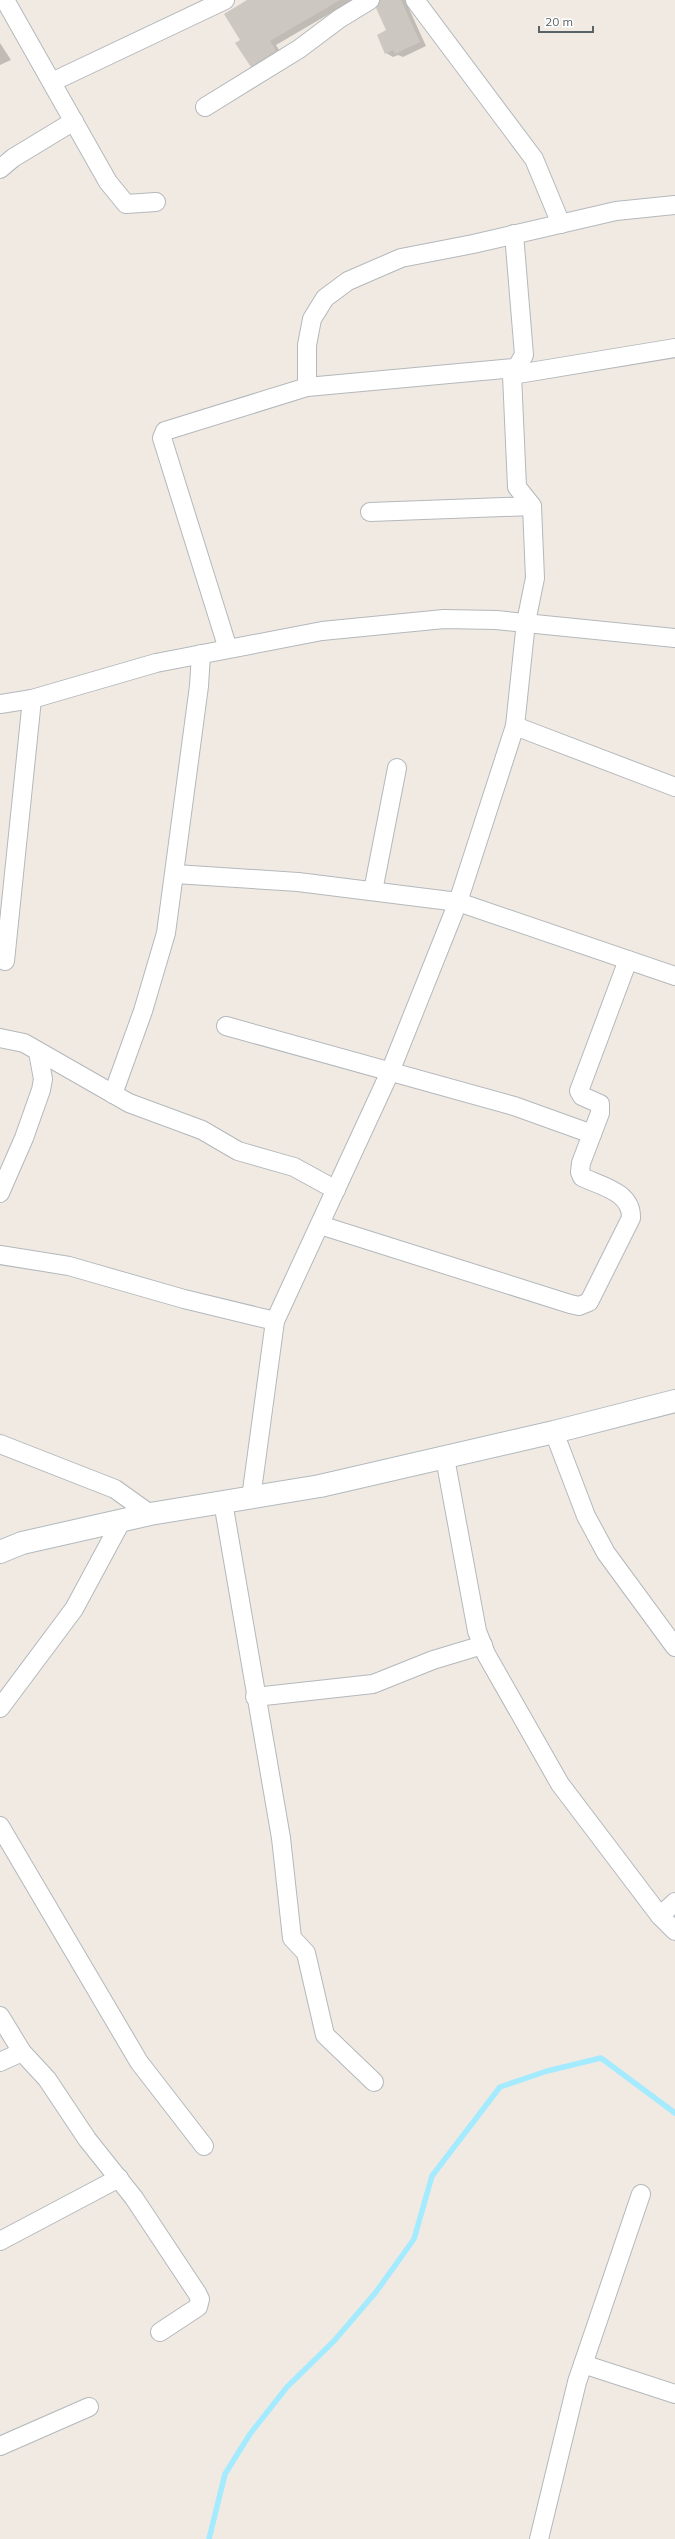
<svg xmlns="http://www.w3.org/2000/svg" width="675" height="2539" font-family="Mulish,sans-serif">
  <rect width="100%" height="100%" fill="#f0eae3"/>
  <g fill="#0003">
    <path d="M 249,0 L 353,0 L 276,45 L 282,55 L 258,70 L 251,66 L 241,41 Z"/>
    <path d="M 381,0 L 405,0 L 426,46 L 403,57 L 398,55 L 393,57 L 386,53 L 387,30 Z"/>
    <path d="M 0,43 L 11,60 L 0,65 Z"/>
  </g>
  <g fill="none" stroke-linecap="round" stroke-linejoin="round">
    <path stroke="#a4ebff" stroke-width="5.5" d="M 209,2539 L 225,2474 L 250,2434 L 287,2387 L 334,2341 L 376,2292 L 414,2239 L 432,2176 L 500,2087 L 547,2071 L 601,2058 L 675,2113"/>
  </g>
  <g fill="#cdc7c2">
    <path d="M 247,0 L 340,0 L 270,41 L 276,51 L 251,67 L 235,43 L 240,40 L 224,14 Z"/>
    <path d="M 380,0 L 401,0 L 420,42 L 395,54 L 393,50 L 385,54 L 377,35 L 386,30 L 376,8 Z"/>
  </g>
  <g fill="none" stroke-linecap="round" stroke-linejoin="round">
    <g stroke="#b4b8bc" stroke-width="20">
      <g id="street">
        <path d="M 5,0 L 108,182 L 126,204 L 156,202"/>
        <path d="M 415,0 L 534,159 L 561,224"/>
        <path d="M 52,82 L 225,0"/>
        <path d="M 205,107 L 299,49 L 339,19 L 370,0"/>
        <path d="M 0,169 L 13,158 L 74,121"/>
        <path d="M 512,375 L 675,348"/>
        <path d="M 307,387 L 307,345 L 312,319 L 325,298 L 348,281 L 401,258 L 473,244 L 616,211 L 675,205"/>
        <path d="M 370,512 L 532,506"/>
        <path d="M 228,649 L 162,438 L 165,431 L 307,387 L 514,368"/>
        <path d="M 0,704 L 32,699 L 156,663 L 322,631 L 444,619 L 496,620 L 675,638"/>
        <path d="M 515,726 L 675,787"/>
        <path d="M 175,874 L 298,882 L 458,902 L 675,976"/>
        <path d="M 373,891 L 397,768"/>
        <path d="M 5,961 L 32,699"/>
        <path d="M 226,1026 L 514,1106 L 592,1134"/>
        <path d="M 0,1038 L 24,1043 L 129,1103 L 202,1130 L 238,1151 L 294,1167 L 336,1190"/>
        <path d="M 113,1094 L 143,1011 L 166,933 L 199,686 L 201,654"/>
        <path d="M 0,1193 L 24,1138 L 41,1090 L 43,1079 L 38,1052"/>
        <path d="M 320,1225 L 570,1304 L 579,1306 L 589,1302 L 631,1218 C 632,1192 601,1186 582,1177 L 580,1172 L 581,1163 L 600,1113 L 600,1104 L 582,1096 L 579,1091 L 628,960"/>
        <path d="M 0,1255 L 69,1266 L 184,1299 L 275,1321"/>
        <path d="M 554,1432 L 586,1516 L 606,1553 L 675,1647"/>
        <path d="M 0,1444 L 115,1489 L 150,1514"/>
        <path d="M 445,1458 L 477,1631 L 486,1654 L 560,1784 L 660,1916 L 675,1931"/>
        <path d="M 251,1498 L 275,1321 L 390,1072 L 458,902 L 515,726 L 526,622 L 535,578 L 532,506 L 517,487 L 512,375 L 524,355 L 514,234"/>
        <path d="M 223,1502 L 281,1838 L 292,1938 L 306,1953 L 325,2035 L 374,2082"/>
        <path d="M 255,1697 L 373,1684 L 433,1660 L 483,1645"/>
        <path d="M 0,1708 L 74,1609 L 122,1520"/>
        <path d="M 0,1826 L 139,2062 L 204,2146"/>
        <path d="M 660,1916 L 675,1902"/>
        <path d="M 0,2016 L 22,2052 L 47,2079 L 87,2139 L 134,2198 L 197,2293 L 200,2299 L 198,2307 L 160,2332"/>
        <path d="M 0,2062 L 22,2052"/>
        <path d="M 0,2241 L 119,2178"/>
        <path d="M 583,2364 L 675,2394"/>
        <path d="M 0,2446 L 89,2407"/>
        <path d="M 539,2539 L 577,2382 L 641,2194"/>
      </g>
    </g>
    <g stroke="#b2b9bd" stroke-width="24">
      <path id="secondary" d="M 0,1552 L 22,1543 L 150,1514 L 320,1486 L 554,1432 L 675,1401"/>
    </g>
    <use href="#street" stroke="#fff" stroke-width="18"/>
    <use href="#secondary" stroke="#fff" stroke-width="22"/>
  </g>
  <path d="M539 26v6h54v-6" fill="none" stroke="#5b6266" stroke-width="2"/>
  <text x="545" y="26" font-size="12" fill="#5b6266" stroke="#ffffff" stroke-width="3" paint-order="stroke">20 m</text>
</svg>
